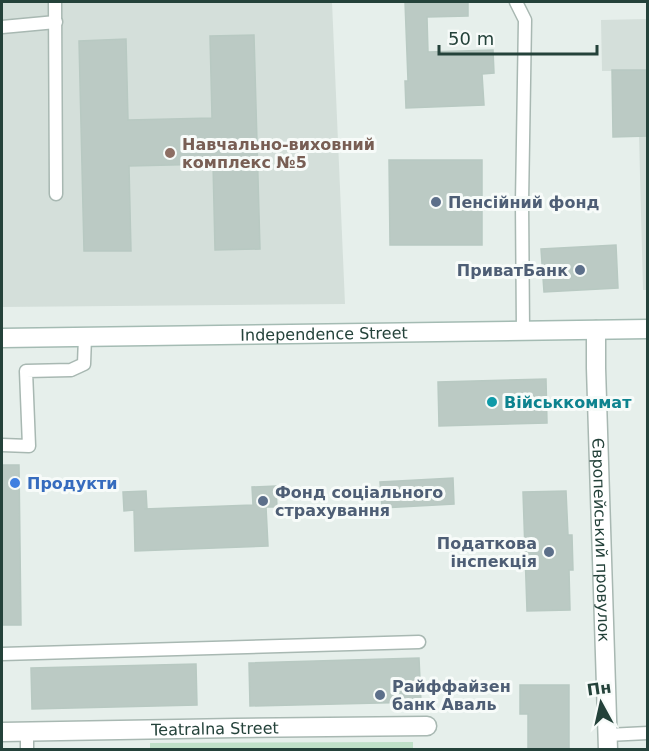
<svg xmlns="http://www.w3.org/2000/svg" width="649" height="751" font-family="'DejaVu Sans',sans-serif">
  <rect width="100%" height="100%" fill="#e6efeb"/>
  <g fill="#d4dfda">
    <path d="M 2,2 L 332,2 L 345,304 L 2,307 Z"/>
    <path d="M 647,19 L 647,290 L 643,290 L 639,137 L 613,137 L 612,71 L 602,71 L 601,20 Z"/>
  </g>
  <path fill="#bfe0c8" d="M 413,742 L 413,750 L 150,750 L 150,743 Z"/>
  <g fill="#bbcac4" stroke="#b8c9c2" stroke-width="1.5">
    <path d="M 405,2 L 468,2 L 468,16 L 427,17 L 428,52 L 493,50 L 494,73 L 482,74 L 484,105 L 406,108 L 405,81 L 408,81 Z"/>
    <path d="M 254,35 L 260,249 L 215,250 L 213,164 L 129,166 L 131,251 L 84,251 L 79,41 L 126,39 L 128,120 L 212,118 L 210,36 Z"/>
    <path d="M 612,70 L 648,70 L 648,136 L 613,137 Z"/>
    <path d="M 389,160 L 482,160 L 482,245 L 390,245 Z"/>
    <path d="M 616,245 L 618,288 L 544,292 L 541,249 Z"/>
    <path d="M 546,379 L 547,423 L 439,426 L 438,382 Z"/>
    <path d="M 2,465 L 19,465 L 21,625 L 2,625 Z"/>
    <path d="M 453,478 L 454,504 L 382,508 L 380,482 Z"/>
    <path d="M 276,486 L 277,507 L 266,507 L 268,546 L 135,551 L 134,510 L 124,511 L 123,492 L 146,491 L 147,509 L 144,509 L 253,505 L 252,487 Z"/>
    <path d="M 566,491 L 568,535 L 572,535 L 573,570 L 569,570 L 570,610 L 527,611 L 523,492 Z"/>
    <path d="M 419,658 L 421,702 L 250,706 L 249,663 Z"/>
    <path d="M 196,664 L 197,705 L 32,709 L 31,668 Z"/>
    <path d="M 520,685 L 569,685 L 569,750 L 528,750 L 528,714 L 520,714 Z"/>
  </g>
  <g fill="none" stroke-linecap="round" stroke-linejoin="round">
    <g stroke="#a8b8b2" stroke-width="15">
      <g id="lane">
        <path d="M 55,2 L 56,194"/>
        <path d="M 516,2 L 525,20 L 522,202 L 523,331"/>
        <path d="M 2,27 L 56,22"/>
        <path d="M 2,445 L 29,446 L 26,371 L 71,370 L 84,364 L 85,337"/>
        <path d="M 2,654 L 419,642"/>
        <path d="M 27,733 L 27,750"/>
        <path d="M 607,735 L 648,733"/>
      </g>
    </g>
    <g stroke="#a8b8b2" stroke-width="21">
      <g id="street">
        <path id="s1" d="M 596,330 L 596,368 L 608,750"/>
        <path id="s2" d="M 2,732 L 236,728 L 427,726"/>
      </g>
    </g>
    <g stroke="#a4bbb3" stroke-width="21">
      <g id="secondary">
        <path id="s3" d="M 2,338 L 648,329"/>
      </g>
    </g>
    <use href="#lane" stroke="#fff" stroke-width="12"/>
    <use href="#street" stroke="#fff" stroke-width="18"/>
    <use href="#secondary" stroke="#fff" stroke-width="18"/>
  </g>
  <circle fill="#8d6e63" stroke="#f7fbf9" stroke-width="2" cx="170" cy="153" r="6"/>
  <g fill="#5c6f8a" stroke="#f7fbf9" stroke-width="2">
    <circle cx="436" cy="202" r="6"/>
    <circle cx="580" cy="270" r="6"/>
    <circle cx="263" cy="501" r="6"/>
    <circle cx="549" cy="552" r="6"/>
    <circle cx="380" cy="695" r="6"/>
  </g>
  <circle fill="#0f9aa8" stroke="#f7fbf9" stroke-width="2" cx="492" cy="402" r="6"/>
  <circle fill="#3f7fe0" stroke="#f7fbf9" stroke-width="2" cx="15" cy="483" r="6"/>
  <g text-anchor="middle" dominant-baseline="central" stroke-width="6" stroke-linejoin="round" paint-order="stroke">
    <g font-size="16" font-weight="bold" fill="#785e54" stroke="#f7fbf9" text-anchor="start">
      <text x="182" y="144">Навчально-виховний<tspan x="182" dy="18">комплекс №5</tspan></text>
    </g>
    <g font-size="16" font-weight="bold" fill="#4e5e75" stroke="#f7fbf9" text-anchor="start">
      <text x="448" y="202">Пенсійний фонд</text>
      <text x="568" y="270" text-anchor="end">ПриватБанк</text>
      <text x="275" y="492">Фонд соціального<tspan x="275" dy="18">страхування</tspan></text>
      <text x="537" y="543" text-anchor="end">Податкова<tspan x="537" dy="18">інспекція</tspan></text>
      <text x="392" y="686">Райффайзен<tspan x="392" dy="18">банк Аваль</tspan></text>
    </g>
    <g font-size="16" fill="#24423a" stroke="#f7fbf9">
      <text stroke="none"><textPath href="#s3" startOffset="322">Independence Street</textPath></text>
      <text stroke="none"><textPath href="#s1" startOffset="210">Європейський провулок</textPath></text>
      <text stroke="none"><textPath href="#s2" startOffset="213">Teatralna Street</textPath></text>
    </g>
    <g font-size="16" font-weight="bold" fill="#0d838f" stroke="#f7fbf9" text-anchor="start">
      <text x="504" y="402">Військкоммат</text>
    </g>
    <g font-size="16" font-weight="bold" fill="#366cbe" stroke="#f7fbf9" text-anchor="start">
      <text x="27" y="483">Продукти</text>
    </g>
  </g>
  <rect width="649" height="751" fill="none" stroke="#24423a" stroke-width="6"/>
  <g transform="translate(601 703) rotate(352)" stroke="#f7fbf9" stroke-width="4.5" paint-order="stroke">
  <path d="M0-4.5L10 22L0 15L-10 22Z" fill="#24423a"/>
  <text y="-9" font-size="16" font-weight="bold" text-anchor="middle" fill="#24423a">Пн</text>
  </g>
  <path d="M439 45v9h158v-9" fill="none" stroke="#24423a" stroke-width="3"/>
  <text x="448" y="45" font-size="18" fill="#24423a" stroke="#f7fbf9" stroke-width="4.5" paint-order="stroke">50 m</text>
</svg>
